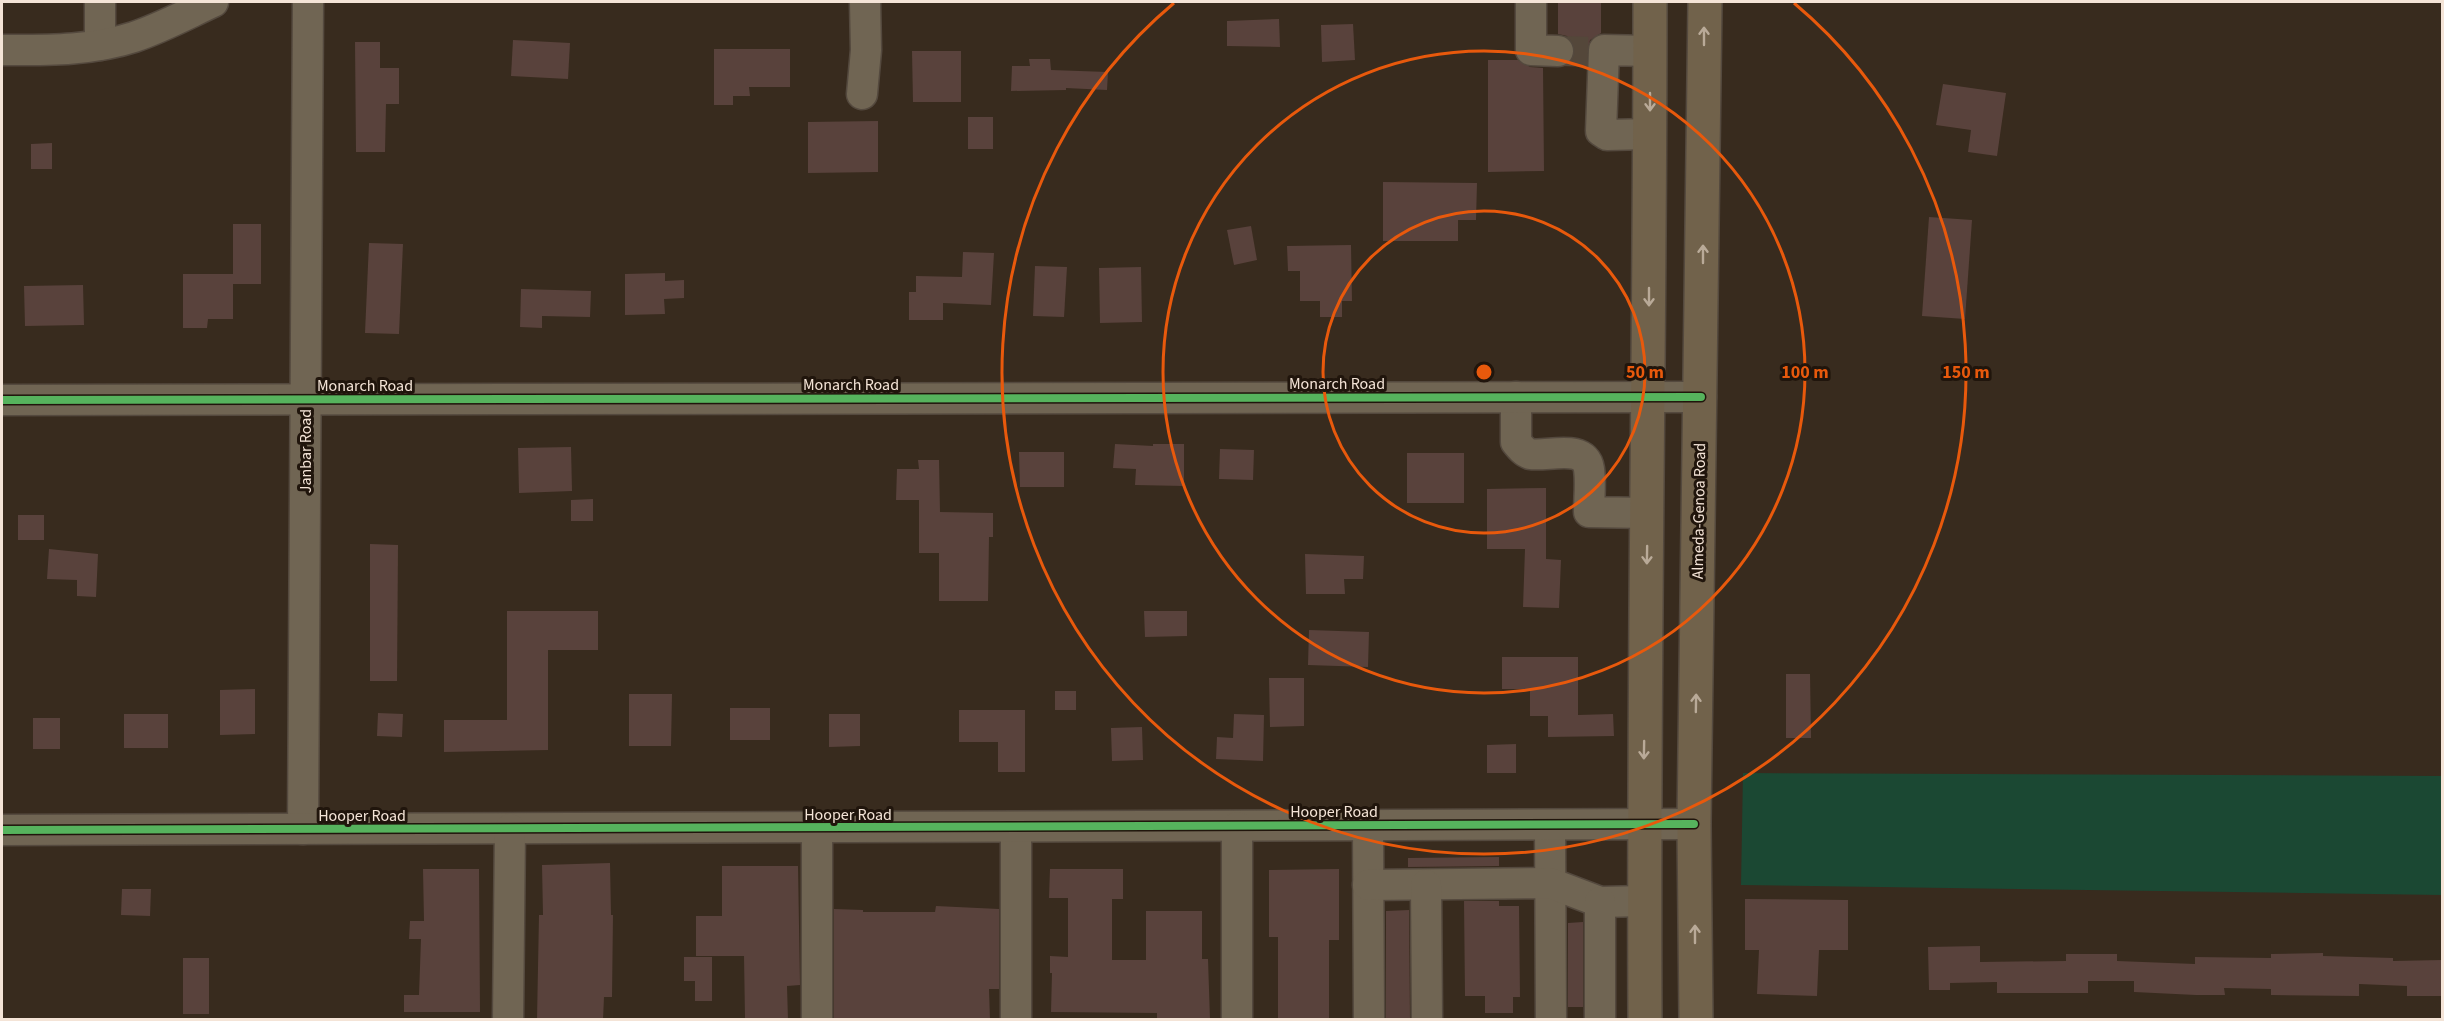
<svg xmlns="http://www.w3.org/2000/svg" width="2444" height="1021" font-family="'Source Sans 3',sans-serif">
  <rect width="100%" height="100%" fill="#382b1e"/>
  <path fill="#1b4833" d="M 1743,773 L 2442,776 L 2442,895 L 1741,885 Z"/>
  <g fill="#59423c">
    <path d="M 1558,2 L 1601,2 L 1601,33 L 1590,40 L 1587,54 L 1574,54 L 1573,42 L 1567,36 L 1558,34 Z"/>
    <path d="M 1279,19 L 1280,47 L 1227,46 L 1227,21 Z"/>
    <path d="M 1353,24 L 1355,60 L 1322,62 L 1321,25 Z"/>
    <path d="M 513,40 L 570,43 L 568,79 L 511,76 Z"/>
    <path d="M 355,42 L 380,42 L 380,68 L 399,68 L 399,104 L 386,104 L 385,152 L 356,152 Z"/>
    <path d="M 714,49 L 790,49 L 790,87 L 749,87 L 750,96 L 733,96 L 733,105 L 714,105 Z"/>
    <path d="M 912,51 L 961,51 L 961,102 L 913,102 Z"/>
    <path d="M 1029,59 L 1050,59 L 1051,70 L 1108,72 L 1107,90 L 1066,88 L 1066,90 L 1011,91 L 1012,66 L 1030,66 Z"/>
    <path d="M 1488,60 L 1518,60 L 1530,67 L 1543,68 L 1544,171 L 1488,172 Z"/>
    <path d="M 1943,84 L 2006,93 L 1997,156 L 1968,152 L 1971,130 L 1936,125 Z"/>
    <rect x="968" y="117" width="25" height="32"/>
    <path d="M 878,121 L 878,172 L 808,173 L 808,122 Z"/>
    <path d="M 52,143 L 52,169 L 31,169 L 31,144 Z"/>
    <path d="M 1383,182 L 1477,183 L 1476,220 L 1458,220 L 1458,241 L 1383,241 Z"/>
    <path d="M 1929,217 L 1972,220 L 1965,319 L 1922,316 Z"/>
    <path d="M 233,224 L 261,224 L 261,284 L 233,284 L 233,319 L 208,319 L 207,328 L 183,328 L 183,274 L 233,274 Z"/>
    <path d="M 1251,226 L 1257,260 L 1234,265 L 1227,230 Z"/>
    <path d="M 369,243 L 403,244 L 399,334 L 365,333 Z"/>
    <path d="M 1351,245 L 1352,301 L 1342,301 L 1342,317 L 1320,317 L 1320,301 L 1300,301 L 1300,271 L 1288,271 L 1287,246 Z"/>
    <path d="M 963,252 L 994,253 L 991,305 L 943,303 L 943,320 L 909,320 L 909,292 L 916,292 L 916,276 L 962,277 Z"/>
    <path d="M 1035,266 L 1067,267 L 1064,317 L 1033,316 Z"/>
    <path d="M 1141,267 L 1142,322 L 1100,323 L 1099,268 Z"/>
    <path d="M 665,273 L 665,281 L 684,280 L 684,298 L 664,299 L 665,314 L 625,315 L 625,274 Z"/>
    <path d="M 83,285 L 84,325 L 25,326 L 24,286 Z"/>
    <path d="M 521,289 L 591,291 L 590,317 L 542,316 L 542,328 L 520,327 Z"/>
    <path d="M 1115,444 L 1153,446 L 1153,444 L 1184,444 L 1184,486 L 1135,485 L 1136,469 L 1113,468 Z"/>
    <path d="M 571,447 L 572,491 L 519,493 L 518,448 Z"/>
    <path d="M 1220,449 L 1254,450 L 1253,480 L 1219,479 Z"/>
    <path d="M 1019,452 L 1064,452 L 1064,487 L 1020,487 Z"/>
    <rect x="1407" y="453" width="57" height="50"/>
    <path d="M 918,460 L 939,460 L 940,512 L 993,513 L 993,537 L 989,537 L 988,601 L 939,601 L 939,553 L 919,553 L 919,500 L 896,500 L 897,469 L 919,469 Z"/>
    <path d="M 1546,488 L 1546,559 L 1561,560 L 1559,608 L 1523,607 L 1525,549 L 1487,549 L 1487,489 Z"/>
    <path d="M 593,499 L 593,521 L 571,521 L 571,500 Z"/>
    <rect x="18" y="515" width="26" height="25"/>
    <path d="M 370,544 L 398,545 L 397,681 L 370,681 Z"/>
    <path d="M 49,549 L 98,554 L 96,597 L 77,596 L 77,580 L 47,579 Z"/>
    <path d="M 1305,554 L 1364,556 L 1363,579 L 1344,579 L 1345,594 L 1306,594 Z"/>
    <path d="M 507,611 L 598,611 L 598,650 L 548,650 L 548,750 L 444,752 L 444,720 L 507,720 Z"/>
    <path d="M 1144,611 L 1187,611 L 1187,636 L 1145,637 Z"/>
    <path d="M 1309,630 L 1369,632 L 1368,667 L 1308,665 Z"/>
    <path d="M 1502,657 L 1578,657 L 1578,715 L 1613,714 L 1614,736 L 1548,737 L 1548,716 L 1530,716 L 1530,689 L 1502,689 Z"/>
    <path d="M 1786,674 L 1810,674 L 1811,738 L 1786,738 Z"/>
    <path d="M 1269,678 L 1304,678 L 1304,726 L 1270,727 Z"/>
    <path d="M 255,689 L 255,734 L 220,735 L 220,690 Z"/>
    <rect x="1055" y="691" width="21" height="19"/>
    <path d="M 629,694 L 672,694 L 671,746 L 629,746 Z"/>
    <rect x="730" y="708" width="40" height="32"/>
    <path d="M 959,710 L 1025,710 L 1025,772 L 998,772 L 998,742 L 959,742 Z"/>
    <path d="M 378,713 L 403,714 L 402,737 L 377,736 Z"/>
    <rect x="124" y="714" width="44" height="34"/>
    <path d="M 829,714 L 860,714 L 860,746 L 829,747 Z"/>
    <path d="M 1234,714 L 1264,715 L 1263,761 L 1216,759 L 1217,737 L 1233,738 Z"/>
    <rect x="33" y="718" width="27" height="31"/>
    <path d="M 1142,727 L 1143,760 L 1112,761 L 1111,728 Z"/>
    <path d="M 1516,744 L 1516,773 L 1487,773 L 1487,745 Z"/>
    <path d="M 1499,857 L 1499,866 L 1408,867 L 1408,858 Z"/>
    <path d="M 610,863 L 611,915 L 613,915 L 612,997 L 604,997 L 603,1020 L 537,1020 L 539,915 L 543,915 L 542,865 Z"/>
    <path d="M 722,866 L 798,866 L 800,985 L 787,986 L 788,1020 L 745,1018 L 744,956 L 696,956 L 696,916 L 722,916 Z"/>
    <path d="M 423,869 L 479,869 L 480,1012 L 404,1012 L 404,995 L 419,995 L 421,939 L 409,939 L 410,921 L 424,921 Z"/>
    <path d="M 1050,869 L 1123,869 L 1123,899 L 1112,899 L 1112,960 L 1146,960 L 1146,911 L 1202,911 L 1202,959 L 1208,959 L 1210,1019 L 1157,1020 L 1157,1013 L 1051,1012 L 1052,973 L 1050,973 L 1050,956 L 1068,957 L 1068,898 L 1049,898 Z"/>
    <path d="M 1339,869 L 1339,940 L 1329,940 L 1329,1020 L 1278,1020 L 1278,937 L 1269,937 L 1269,870 Z"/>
    <path d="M 122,889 L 151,889 L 150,916 L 121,915 Z"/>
    <path d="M 1745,899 L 1848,900 L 1848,950 L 1819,950 L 1817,996 L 1757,994 L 1759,950 L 1745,950 Z"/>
    <path d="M 1464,901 L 1499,901 L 1499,906 L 1519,906 L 1520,997 L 1513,997 L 1513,1013 L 1485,1013 L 1485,996 L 1465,996 Z"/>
    <path d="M 936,906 L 999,909 L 999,989 L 989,989 L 990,1020 L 834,1020 L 834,909 L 863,910 L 863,912 L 935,912 Z"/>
    <path d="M 1409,910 L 1410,1020 L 1386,1020 L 1386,911 Z"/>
    <path d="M 1583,922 L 1583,1007 L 1568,1007 L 1568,923 Z"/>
    <path d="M 1980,946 L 1980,962 L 2066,961 L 2066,954 L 2117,954 L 2117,961 L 2195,964 L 2195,957 L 2271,958 L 2271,954 L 2323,953 L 2323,956 L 2393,958 L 2393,961 L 2442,960 L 2442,996 L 2407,996 L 2407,986 L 2359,984 L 2359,996 L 2271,995 L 2271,989 L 2224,988 L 2225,995 L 2196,995 L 2134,992 L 2134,981 L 2088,981 L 2088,993 L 1997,993 L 1997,982 L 1950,983 L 1950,990 L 1929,990 L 1928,947 Z"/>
    <path d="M 684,957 L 712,957 L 712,1001 L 695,1001 L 695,981 L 684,981 Z"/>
    <rect x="183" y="958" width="26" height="56"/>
  </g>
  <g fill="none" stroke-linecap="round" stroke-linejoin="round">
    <path stroke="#54473a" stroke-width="30" stroke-dasharray="30 15" stroke-linecap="butt" d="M 1558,51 L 1601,52"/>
    <g stroke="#54493e" stroke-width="33">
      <g id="minor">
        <path d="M 100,2 L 100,45"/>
        <path d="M 1531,2 L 1531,50 L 1558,51"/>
        <path d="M 2,50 C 46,50 91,51 134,37 C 161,28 187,14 213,2"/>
        <path d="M 862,94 L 866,50 L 865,2"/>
        <path d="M 1650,134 L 1607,135 L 1601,131 L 1604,50 L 1650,51"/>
        <path d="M 1516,397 L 1516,442 C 1520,447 1524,452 1530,454 C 1548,457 1585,443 1589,469 C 1591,483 1589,499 1589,512 L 1647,513"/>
        <path d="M 2,400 L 1701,397"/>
        <path d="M 1550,825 L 1551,1020"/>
        <path d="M 1368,826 L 1369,1020"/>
        <path d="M 1016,828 L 1016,1020"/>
        <path d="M 303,829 L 308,2"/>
        <path d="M 2,830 L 1694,824"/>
        <path d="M 1368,885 L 1550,883 L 1600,902 L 1644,901"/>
        <path d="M 1426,885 L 1427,1020"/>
        <path d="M 508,1020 L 510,829"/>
        <path d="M 817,1020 L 817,829"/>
        <path d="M 1237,1020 L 1237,827"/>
        <path d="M 1600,1020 L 1600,902"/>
      </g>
    </g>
    <g stroke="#54493e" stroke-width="36">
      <g id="major">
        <path d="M 1645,1020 C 1643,680 1650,341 1650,2"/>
        <path d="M 1696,1020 L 1694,824 L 1705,2"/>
      </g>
    </g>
    <use href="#minor" stroke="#706553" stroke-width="30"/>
    <use href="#major" stroke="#71624b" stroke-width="33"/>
    <g stroke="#20150c" stroke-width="11">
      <g id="cycleway">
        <path d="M 2,400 L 1701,397"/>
        <path d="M 2,830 L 1694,824"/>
      </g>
    </g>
    <use href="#cycleway" stroke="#56b35d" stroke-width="8"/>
  </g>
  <defs><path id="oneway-shaft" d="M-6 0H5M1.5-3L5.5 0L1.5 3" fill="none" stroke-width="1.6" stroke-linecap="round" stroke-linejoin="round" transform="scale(1.5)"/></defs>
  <g stroke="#b9aa98">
    <use href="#oneway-shaft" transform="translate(1704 36) rotate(-90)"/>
    <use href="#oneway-shaft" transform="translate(1650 102) rotate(90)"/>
    <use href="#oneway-shaft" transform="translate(1703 254) rotate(-90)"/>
    <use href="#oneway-shaft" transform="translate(1649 297) rotate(90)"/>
    <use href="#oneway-shaft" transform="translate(1647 555) rotate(91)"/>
    <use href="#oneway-shaft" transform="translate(1696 703) rotate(-89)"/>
    <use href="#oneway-shaft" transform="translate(1644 750) rotate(91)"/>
    <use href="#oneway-shaft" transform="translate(1695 934) rotate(-90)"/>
  </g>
  <g fill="none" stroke="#e8590c" stroke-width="3">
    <circle cx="1484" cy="372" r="161"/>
    <circle cx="1484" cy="372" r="321"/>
    <path d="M1794 3A482 482 0 1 1 1174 3"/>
  </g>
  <g text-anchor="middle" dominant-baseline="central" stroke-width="6" stroke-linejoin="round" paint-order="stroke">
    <g font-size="16" fill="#f4e4d7" stroke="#20150c">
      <text x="1337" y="384">Monarch Road</text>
      <text x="851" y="385">Monarch Road</text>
      <text x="365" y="386">Monarch Road</text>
      <text transform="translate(306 451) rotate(-90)">Janbar Road</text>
      <text transform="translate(1699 511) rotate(-89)">Almeda-Genoa Road</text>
      <text x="1334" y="812">Hooper Road</text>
      <text x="848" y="815">Hooper Road</text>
      <text x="362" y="816">Hooper Road</text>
    </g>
  </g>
  <circle cx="1484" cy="372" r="9" fill="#e8590c" stroke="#20150c" stroke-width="3"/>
  <g font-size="18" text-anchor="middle" font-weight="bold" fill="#e8590c" stroke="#20150c" stroke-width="6" stroke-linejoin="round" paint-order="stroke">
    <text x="1645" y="378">50 m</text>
    <text x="1805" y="378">100 m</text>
    <text x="1966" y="378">150 m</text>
  </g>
  <rect width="2444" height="1021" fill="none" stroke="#f4e4d7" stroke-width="6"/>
</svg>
